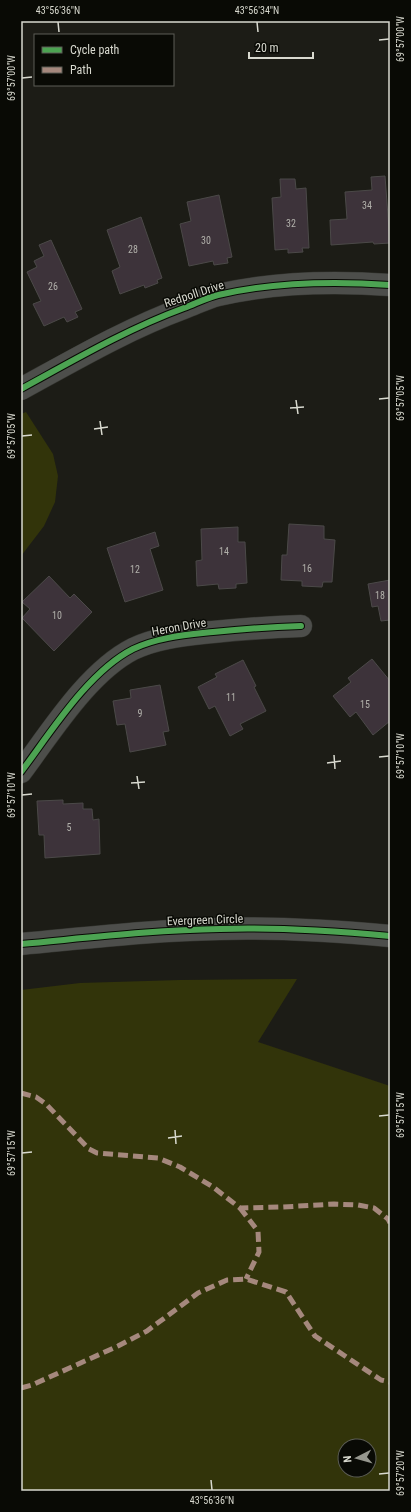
<svg xmlns="http://www.w3.org/2000/svg" width="411" height="1512" font-family="'Roboto Condensed',sans-serif">
  <rect width="100%" height="100%" fill="#1c1c16"/>
  <g fill="#32340a" fill-rule="evenodd">
    <path d="M 26,412 L 53,454 L 58,476 L 55,502 L 44,526 L 21,556 L 21,414 Z"/>
    <path d="M 297,979 L 258,1042 L 390,1086 L 390,1491 L 21,1491 L 21,990 L 80,983 L 180,980 ZM 345,1446 L 369,1446 L 369,1470 L 345,1470 Z"/>
  </g>
  <g fill="#3d333a" stroke="#4b4948">
    <path d="M 385,176 L 390,243 L 374,244 L 373,242 L 331,245 L 330,220 L 347,219 L 345,192 L 372,190 L 371,177 Z"/>
    <path d="M 280,179 L 295,179 L 296,189 L 306,188 L 309,248 L 302,248 L 303,252 L 288,253 L 288,249 L 275,250 L 272,198 L 281,197 Z"/>
    <path d="M 219,195 L 232,257 L 227,258 L 228,263 L 214,265 L 213,261 L 189,266 L 180,224 L 191,221 L 187,202 Z"/>
    <path d="M 141,217 L 162,278 L 157,280 L 158,283 L 145,288 L 144,285 L 120,294 L 112,271 L 120,267 L 107,230 Z"/>
    <path d="M 51,240 L 82,309 L 75,312 L 78,317 L 67,322 L 64,317 L 44,326 L 33,304 L 41,301 L 27,272 L 37,267 L 34,261 L 44,256 L 39,245 Z"/>
    <path d="M 289,524 L 324,526 L 324,539 L 335,540 L 332,582 L 323,582 L 322,587 L 302,586 L 302,581 L 281,580 L 282,555 L 287,555 Z"/>
    <path d="M 238,527 L 238,542 L 245,542 L 247,583 L 236,584 L 236,588 L 219,589 L 218,584 L 197,586 L 196,561 L 202,560 L 201,529 Z"/>
    <path d="M 155,532 L 159,546 L 150,549 L 163,590 L 125,602 L 107,548 Z"/>
    <path d="M 49,576 L 70,598 L 74,594 L 92,612 L 54,651 L 22,618 L 30,609 L 22,602 Z"/>
    <path d="M 390,580 L 390,620 L 381,621 L 378,606 L 372,607 L 368,584 Z"/>
    <path d="M 372,659 L 390,681 L 390,721 L 373,735 L 356,712 L 350,717 L 333,696 L 351,682 L 348,678 Z"/>
    <path d="M 243,660 L 256,686 L 254,687 L 266,711 L 240,724 L 243,729 L 230,736 L 215,706 L 209,709 L 198,687 L 217,677 L 215,674 Z"/>
    <path d="M 160,685 L 169,731 L 163,732 L 166,745 L 130,752 L 125,724 L 117,725 L 113,701 L 131,698 L 130,690 Z"/>
    <path d="M 63,800 L 63,804 L 83,803 L 83,809 L 92,809 L 93,820 L 99,819 L 100,854 L 45,858 L 44,835 L 39,835 L 37,801 Z"/>
  </g>
  <g fill="none" stroke-linecap="round" stroke-linejoin="round">
    <g stroke="#353631" stroke-width="23">
      <g id="minor">
        <path d="M 21,389 C 74,360 127,329 184,308 C 195,304 206,298 218,295 C 274,282 333,281 390,285"/>
        <path d="M 21,772 C 51,732 88,672 133,649 C 158,637 186,635 213,632 C 243,629 272,627 301,626"/>
        <path d="M 21,944 C 87,938 154,930 220,929 C 277,927 334,931 390,936"/>
      </g>
    </g>
    <use href="#minor" stroke="#4d4e4b" stroke-width="22"/>
    <g stroke="#a5887d" stroke-width="5" stroke-dasharray="10 5" stroke-linecap="butt">
      <path d="M 21,1093 L 36,1097 L 46,1104 L 89,1149 L 97,1153 L 158,1158 L 180,1167 L 213,1187 L 240,1208 L 283,1207 L 334,1204 L 358,1205 L 374,1208 L 388,1219 L 390,1223"/>
      <path d="M 240,1208 L 258,1231 L 259,1252 L 246,1279"/>
      <path d="M 21,1388 L 32,1385 L 118,1346 L 147,1331 L 198,1293 L 227,1280 L 246,1279 L 286,1292 L 315,1336 L 381,1380 L 390,1382"/>
    </g>
    <g stroke="#090a05" stroke-width="8">
      <g id="cycleway">
        <path d="M 21,389 C 74,360 127,329 184,308 C 195,304 206,298 218,295 C 274,282 333,281 390,285"/>
        <path d="M 21,772 C 51,732 88,672 133,649 C 158,637 186,635 213,632 C 243,629 272,627 301,626"/>
        <path d="M 21,944 C 87,938 154,930 220,929 C 277,927 334,931 390,936"/>
      </g>
    </g>
    <use href="#cycleway" stroke="#4ca352" stroke-width="6"/>
  </g>
  <path fill="none" stroke="#d8d9cf" stroke-width="1.5" d="M 58,22 L 59,32M 257,22 L 258,32M 379,40 L 389,39M 22,78 L 32,77M 379,399 L 389,398M 296,400 L 298,414M 290,408 L 304,407M 100,421 L 102,435M 94,429 L 108,427M 22,436 L 32,435M 334,755 L 335,769M 379,757 L 389,756M 327,763 L 341,761M 137,776 L 139,789M 131,783 L 145,782M 22,795 L 32,794M 379,1116 L 389,1115M 175,1130 L 176,1144M 168,1138 L 182,1136M 22,1153 L 32,1152M 379,1474 L 389,1473M 211,1480 L 212,1490"/>
  <g text-anchor="middle" dominant-baseline="central" stroke-width="3" stroke-linejoin="round" paint-order="stroke">
    <g font-size="10" fill="#b1b0aa">
      <text x="367" y="205">34</text>
      <text x="291" y="223">32</text>
      <text x="206" y="240">30</text>
      <text x="133" y="249">28</text>
      <text x="53" y="286">26</text>
      <text x="224" y="551">14</text>
      <text x="307" y="568">16</text>
      <text x="135" y="569">12</text>
      <text x="380" y="595">18</text>
      <text x="57" y="615">10</text>
      <text x="231" y="697">11</text>
      <text x="365" y="704">15</text>
      <text x="140" y="713">9</text>
      <text x="69" y="827">5</text>
    </g>
    <g font-size="12" fill="#d8d9cf" stroke="#090a05">
      <text transform="translate(194 294) rotate(-18)">Redpoll Drive</text>
      <text transform="translate(179 627) rotate(-10)">Heron Drive</text>
      <text transform="translate(205 920) rotate(-2)">Evergreen Circle</text>
    </g>
  </g>
  <rect width="411" height="1512" fill="none" stroke="#090a05" stroke-width="44"/>
  <rect x="34" y="34" width="140" height="52" fill="#090a05" stroke="#5c5d56"/>
  <rect x="42" y="47" width="20" height="6" fill="#4ca352" stroke="#5c5d56"/>
  <text x="70" y="54" font-size="12" fill="#d8d9cf">Cycle path</text>
  <rect x="42" y="67" width="20" height="6" fill="#a5887d" stroke="#5c5d56"/>
  <text x="70" y="74" font-size="12" fill="#d8d9cf">Path</text>
  <g transform="translate(357 1458) rotate(264)"><circle r="19" fill="#090a05" stroke="#5c5d56"/>
  <path d="M0-3L7 15L0 10L-7 15Z" fill="#96978e"/>
  <text y="-6" font-size="11" font-weight="bold" text-anchor="middle" fill="#d8d9cf">N</text>
  </g>
  <path d="M249 52v6h64v-6" fill="none" stroke="#d8d9cf" stroke-width="2"/>
  <text x="255" y="52" font-size="12" fill="#d8d9cf" stroke="#090a05" stroke-width="3" paint-order="stroke">20 m</text>
  <rect x="22" y="22" width="367" height="1468" fill="none" stroke="#d8d9cf" stroke-width="1.5"/>
  <g font-size="10" text-anchor="middle" fill="#d8d9cf">
    <text x="58" y="14">43°56'36"N</text>
    <text x="257" y="14">43°56'34"N</text>
    <text transform="translate(400 39) rotate(-90)" y="4">69°57'00"W</text>
    <text transform="translate(11 78) rotate(-90)" y="4">69°57'00"W</text>
    <text transform="translate(400 398) rotate(-90)" y="4">69°57'05"W</text>
    <text transform="translate(11 436) rotate(-90)" y="4">69°57'05"W</text>
    <text transform="translate(400 756) rotate(-90)" y="4">69°57'10"W</text>
    <text transform="translate(11 795) rotate(-90)" y="4">69°57'10"W</text>
    <text transform="translate(400 1115) rotate(-90)" y="4">69°57'15"W</text>
    <text transform="translate(11 1153) rotate(-90)" y="4">69°57'15"W</text>
    <text transform="translate(400 1473) rotate(-90)" y="4">69°57'20"W</text>
    <text x="212" y="1504">43°56'36"N</text>
  </g>
</svg>
